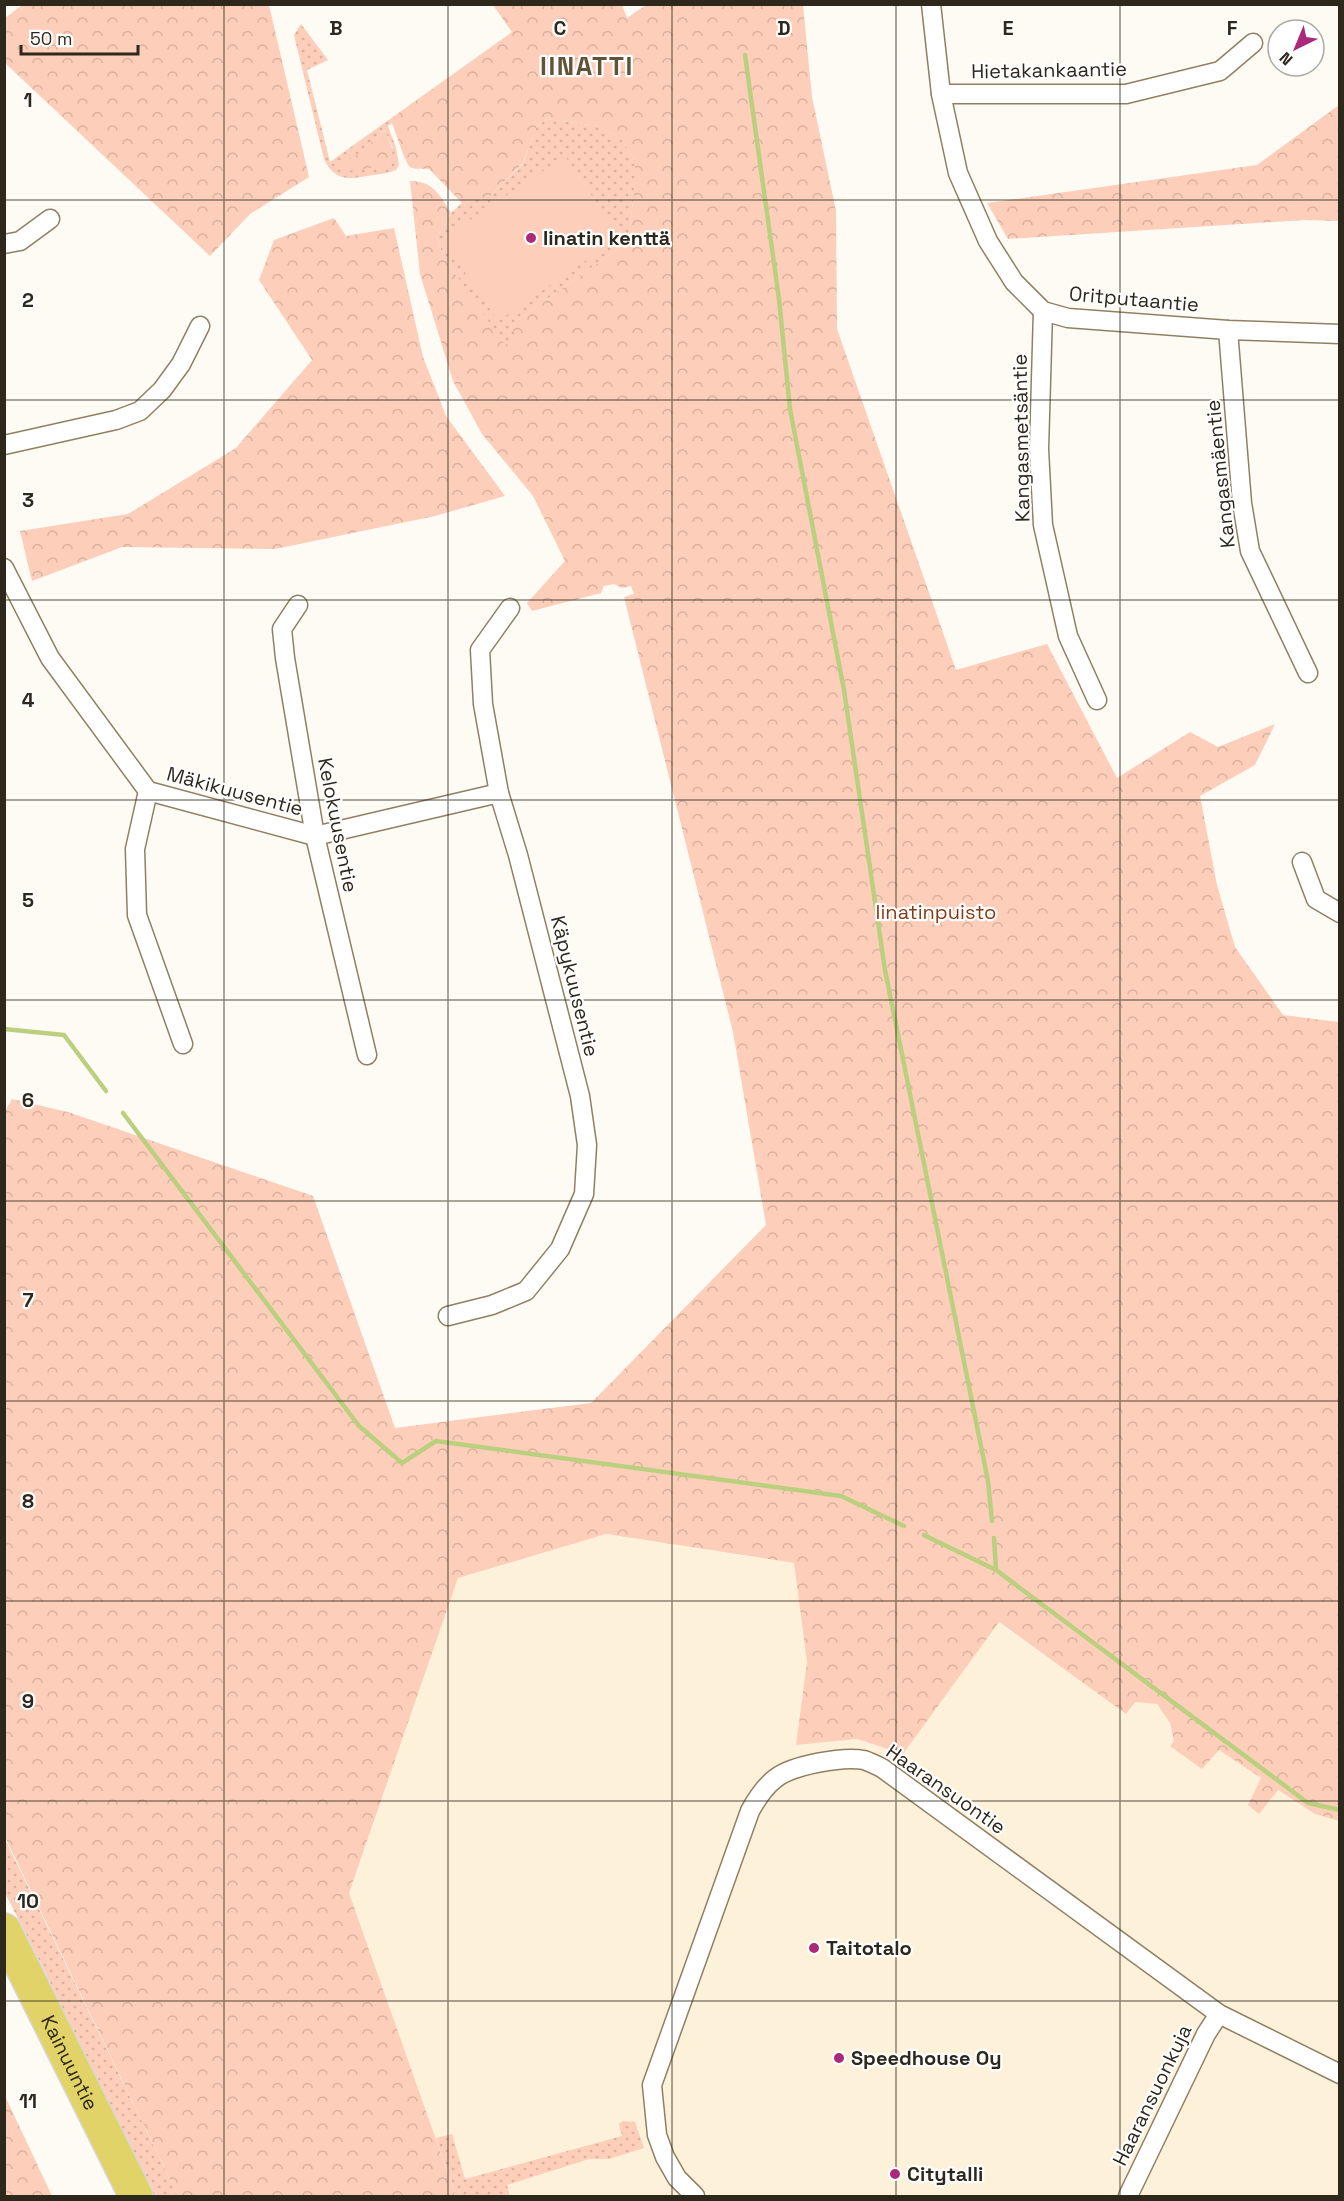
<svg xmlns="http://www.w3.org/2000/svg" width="1344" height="2201" font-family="'Space Grotesk',sans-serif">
  <defs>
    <pattern id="grass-dots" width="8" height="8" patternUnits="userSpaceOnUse" patternTransform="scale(1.5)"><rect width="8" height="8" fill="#fdceb9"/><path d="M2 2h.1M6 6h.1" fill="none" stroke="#d9b19e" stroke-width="1.8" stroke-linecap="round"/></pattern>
    <pattern id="forest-crowns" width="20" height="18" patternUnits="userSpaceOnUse" patternTransform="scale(1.5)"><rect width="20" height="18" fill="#fdceb9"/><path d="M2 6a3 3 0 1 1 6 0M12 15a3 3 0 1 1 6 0" fill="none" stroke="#d9b19e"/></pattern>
  </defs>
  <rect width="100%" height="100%" fill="#fefbf4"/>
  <path fill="#fef1da" d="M 605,1534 L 794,1563 L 807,1662 L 797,1745 L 857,1739 L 903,1754 L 998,1622 L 1126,1714 L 1135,1702 L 1157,1704 L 1170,1723 L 1174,1742 L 1202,1769 L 1219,1750 L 1261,1778 L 1248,1805 L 1260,1813 L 1277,1790 L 1315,1814 L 1339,1821 L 1339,2196 L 456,2196 L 349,1893 L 458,1578 Z"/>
  <g fill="url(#grass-dots)" fill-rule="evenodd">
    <path d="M 301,24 L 328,60 L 307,70 L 330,162 L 390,119 L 392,123 L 388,126 L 396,148 L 399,165 L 396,170 C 389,173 381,174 373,175 C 351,179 335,183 324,159 L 294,35 ZM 384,130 L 393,148 L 360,153 Z"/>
    <path d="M 546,119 L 598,126 L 622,140 L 635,160 L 635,182 L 629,236 L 620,247 L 511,325 L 517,338 L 505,346 L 443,256 L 437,237 L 451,213 L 462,203 L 490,196 L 523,164 L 536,128 Z"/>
    <path d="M 4,1837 L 178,2196 L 152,2196 L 44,1970 L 5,1893 Z"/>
    <path d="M 623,2121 L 635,2122 L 644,2148 L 609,2159 L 589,2159 L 507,2185 L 510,2196 L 456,2196 L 436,2138 L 452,2134 L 465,2179 L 622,2136 L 619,2124 Z"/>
  </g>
  <g fill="url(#forest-crowns)">
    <path d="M 22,5 L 269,5 L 309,177 L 250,214 L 210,256 L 5,63 L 5,18 Z"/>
    <path d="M 493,5 L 622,5 L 627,18 L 646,5 L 803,5 L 812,97 L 836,211 L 837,329 L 956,670 L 1047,644 L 1117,778 L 1190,732 L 1218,747 L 1275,724 L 1255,765 L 1200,796 L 1217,885 L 1235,947 L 1283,1015 L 1339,1022 L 1339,1821 L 1315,1814 L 1278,1790 L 1259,1814 L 1248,1805 L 1261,1778 L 1219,1750 L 1202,1769 L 1170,1746 L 1174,1741 L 1170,1723 L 1157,1704 L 1135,1702 L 1126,1714 L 999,1622 L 903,1754 L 857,1739 L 796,1745 L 807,1662 L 794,1563 L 606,1534 L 458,1578 L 349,1893 L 456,2196 L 178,2196 L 5,1837 L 4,1113 L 12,1099 L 68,1112 L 313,1196 L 395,1428 L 591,1403 L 766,1225 L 733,1032 L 624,597 L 634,594 L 631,586 L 622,588 L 614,584 L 604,586 L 601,593 L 532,611 L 527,603 L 565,561 L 533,496 L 482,434 L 453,381 L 420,274 L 410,181 C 434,181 439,195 451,213 L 437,237 L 443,256 L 505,345 L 516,338 L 511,325 L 620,247 L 629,236 L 635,182 L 635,160 L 622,140 L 598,126 L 546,119 L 536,128 L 523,163 L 490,196 L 462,203 L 429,169 C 423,168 415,170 410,167 C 405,164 395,128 390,119 L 512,32 Z"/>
    <path d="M 1339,105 L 1339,221 L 1304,220 L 1008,239 L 987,203 L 1257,165 Z"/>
    <path d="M 384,130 C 390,142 398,155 388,166 L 347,171 L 339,165 L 360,153 Z"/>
    <path d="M 334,218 L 346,236 L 394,228 L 423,357 L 446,416 L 505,496 L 435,516 L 275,549 L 122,547 L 32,581 L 20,531 L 128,514 L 236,448 L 312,360 L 259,280 L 274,240 Z"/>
    <path d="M 4,2096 L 5,2096 L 52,2196 L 5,2196 Z"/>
  </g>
  <path fill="#fdceb9" d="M 565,156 L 620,237 L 498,321 L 442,239 Z"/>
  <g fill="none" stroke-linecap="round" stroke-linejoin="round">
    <g stroke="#bad07f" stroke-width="4.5">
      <path d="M 745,55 L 779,299 L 790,409 L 844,690 L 885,970 L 988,1481 L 992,1521"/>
      <path d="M 4,1029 L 64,1035 L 106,1091"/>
      <path d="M 123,1113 L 359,1426 L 402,1463 L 436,1441 L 841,1496 L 904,1526"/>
      <path d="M 924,1535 L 996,1570"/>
      <path d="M 994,1538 L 996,1570 L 1308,1803 L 1340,1810"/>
    </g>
    <g stroke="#8f8063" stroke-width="21">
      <g id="street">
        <path d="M 931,4 L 941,94 L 958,173 L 988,241 L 1014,282 L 1043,311 L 1068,318 L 1228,330 L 1340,334"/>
        <path d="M 941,94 L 1126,94 L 1220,71 L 1253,43"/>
        <path d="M 4,244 L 20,241 L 50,219"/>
        <path d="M 1043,311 L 1039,449 L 1043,525 L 1068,636 L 1097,700"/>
        <path d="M 1228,330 L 1242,503 L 1250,551 L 1308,673"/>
        <path d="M 4,445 L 116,420 L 140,411 L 162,390 L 181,364 L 200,326"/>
        <path d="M 4,568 L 50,658 L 148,791 L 315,836 L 499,793"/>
        <path d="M 298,605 L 282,629 L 285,658 L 315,836 L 367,1055"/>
        <path d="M 148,791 L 135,849 L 137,915 L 183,1044"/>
        <path d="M 1302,862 L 1316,899 L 1340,913"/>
        <path d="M 448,1316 L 492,1305 L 526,1291 L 560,1249 L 584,1194 L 587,1145 L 580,1096 L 518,855 L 499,793 L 483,704 L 480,650 L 510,608"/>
        <path d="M 695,2196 L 677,2178 L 665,2157 L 657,2135 L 652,2085 L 750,1811 C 757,1798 764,1787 776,1778 C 793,1765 843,1756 864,1760 C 870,1762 876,1765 882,1768 L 1219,2014 L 1340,2074"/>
        <path d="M 1128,2196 L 1206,2034 L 1219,2014"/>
      </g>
    </g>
    <g stroke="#d9d8d6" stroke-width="36">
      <g id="highway">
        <path id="s1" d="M 4,1930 L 136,2196"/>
      </g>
    </g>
    <use href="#street" stroke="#fff" stroke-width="18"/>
    <use href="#highway" stroke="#e1d367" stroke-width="33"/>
  </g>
  <path fill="none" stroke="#2e281c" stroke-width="1.5" stroke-opacity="0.55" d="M 224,4 L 224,2196M 448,4 L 448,2196M 672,4 L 672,2196M 896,4 L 896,2196M 1120,4 L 1120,2196M 4,200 L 1340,200M 4,400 L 1340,400M 4,600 L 1340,600M 4,800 L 1340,800M 4,1000 L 1340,1000M 4,1201 L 1340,1201M 4,1401 L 1340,1401M 4,1601 L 1340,1601M 4,1801 L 1340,1801M 4,2001 L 1340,2001"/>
  <g fill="#a92a79" stroke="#fff" stroke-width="2">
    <circle cx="531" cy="238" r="6"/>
    <circle cx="814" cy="1948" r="6"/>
    <circle cx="839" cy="2058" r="6"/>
    <circle cx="895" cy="2174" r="6"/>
  </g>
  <g text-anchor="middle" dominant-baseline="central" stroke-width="4.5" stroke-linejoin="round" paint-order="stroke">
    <g font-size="20" fill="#2e281c" stroke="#fff">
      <text transform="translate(1049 70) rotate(-1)">Hietakankaantie</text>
      <text transform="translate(1134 299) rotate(5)">Oritputaantie</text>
      <text transform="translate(1021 438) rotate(-91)">Kangasmetsäntie</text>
      <text transform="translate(1220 474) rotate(-96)">Kangasmäentie</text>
      <text transform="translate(235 791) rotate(15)">Mäkikuusentie</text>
      <text transform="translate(338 825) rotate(79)">Kelokuusentie</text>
      <text transform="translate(575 986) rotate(76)">Käpykuusentie</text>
      <text transform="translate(946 1789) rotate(35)">Haaransuontie</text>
      <text stroke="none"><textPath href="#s1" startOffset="148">Kainuuntie</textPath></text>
      <text transform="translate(1152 2095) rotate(-64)">Haaransuonkuja</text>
    </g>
    <g font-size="20" font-weight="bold" fill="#2e281c" stroke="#fff" text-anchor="start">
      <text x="543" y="238">Iinatin kenttä</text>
      <text x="826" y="1948">Taitotalo</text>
      <text x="851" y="2058">Speedhouse Oy</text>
      <text x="907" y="2174">Citytalli</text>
    </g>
    <g font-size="20" fill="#843c17" stroke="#fff">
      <text x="936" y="912">Iinatinpuisto</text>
    </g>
    <g font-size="26" font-weight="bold" letter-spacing="1.5" fill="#615337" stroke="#fff">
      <text x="587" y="66">IINATTI</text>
    </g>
  </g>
  <g font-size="20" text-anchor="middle" font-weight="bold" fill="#2e281c" stroke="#fff" stroke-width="4.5" stroke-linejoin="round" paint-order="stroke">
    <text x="336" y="35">B</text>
    <text x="560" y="35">C</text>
    <text x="784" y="35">D</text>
    <text x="1008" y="35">E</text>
    <text x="1232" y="35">F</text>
    <text x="28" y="107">1</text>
    <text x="28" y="307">2</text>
    <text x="28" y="507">3</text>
    <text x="28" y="707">4</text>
    <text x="28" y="907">5</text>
    <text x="28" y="1107">6</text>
    <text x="28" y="1307">7</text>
    <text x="28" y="1508">8</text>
    <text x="28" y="1708">9</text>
    <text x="28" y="1908">10</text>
    <text x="28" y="2108">11</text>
  </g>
  <rect width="1344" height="2201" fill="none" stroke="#2e281c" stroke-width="12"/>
  <g transform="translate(1296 48) rotate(223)"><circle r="28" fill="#ffffff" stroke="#aba9a4" stroke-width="1.5"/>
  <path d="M0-4.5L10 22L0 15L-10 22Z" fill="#a92a79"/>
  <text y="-9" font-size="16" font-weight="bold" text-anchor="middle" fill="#2e281c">N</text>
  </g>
  <path d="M21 45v9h117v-9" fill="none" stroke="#2e281c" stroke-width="3"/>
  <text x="30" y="45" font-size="18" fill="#2e281c" stroke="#ffffff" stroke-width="4.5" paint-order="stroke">50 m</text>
</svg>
